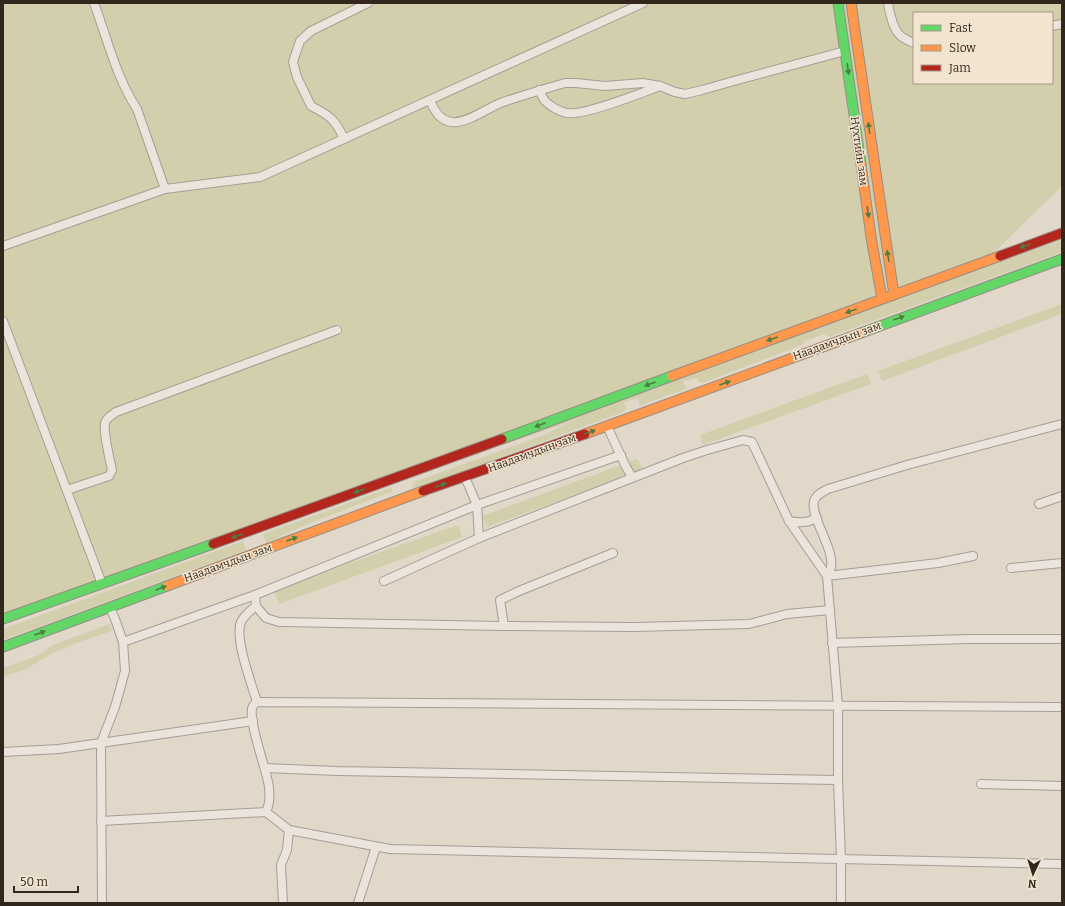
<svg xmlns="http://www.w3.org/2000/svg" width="1065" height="906" font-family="Bitter,serif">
  <rect width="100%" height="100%" fill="#e1d8ca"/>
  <g fill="#d3cfad" fill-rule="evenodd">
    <path d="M 3,3 L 1062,3 L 1062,186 L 975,271 L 1062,240 L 1062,252 L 829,337 L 824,334 L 805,341 L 803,345 L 799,346 L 703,383 L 699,382 L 696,378 L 683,382 L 685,386 L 688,388 L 639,406 L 639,402 L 637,398 L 624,403 L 626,409 L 623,412 L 415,489 L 412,488 L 414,482 L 541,436 L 576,420 L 3,616 ZM 914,13 L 1052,13 L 1052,83 L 914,83 Z"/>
    <path d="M 1062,304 L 1062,314 L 882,381 L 878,371 Z"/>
    <path d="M 867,374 L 871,384 L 703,445 L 700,435 Z"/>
    <path d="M 637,459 L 644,470 L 487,527 L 482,516 Z"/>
    <path d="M 392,487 L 392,490 L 391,492 L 305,525 L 266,543 L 263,534 Z"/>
    <path d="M 455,526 L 459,527 L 462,537 L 279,604 L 274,592 L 346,564 Z"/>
    <path d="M 243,541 L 246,550 L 3,640 L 3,629 Z"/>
    <path d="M 109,624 L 112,631 L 82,641 L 55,652 L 26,669 L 3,677 L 3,668 L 37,656 L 53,645 Z"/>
  </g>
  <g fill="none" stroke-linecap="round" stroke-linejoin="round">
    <g stroke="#a69d94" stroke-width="10">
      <g id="street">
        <path d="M 94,3 C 107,38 116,77 137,109 L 165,189"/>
        <path d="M 888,3 C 889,11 893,27 898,33 C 901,38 909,41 914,43"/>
        <path d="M 1052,26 L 1062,24"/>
        <path d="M 539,90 C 541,94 543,98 545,101 C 550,106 560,112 567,113 C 584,116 641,93 660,86"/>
        <path d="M 430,100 C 446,143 477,112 503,102 C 524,95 544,89 565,83 L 576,83 L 605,86 L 643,83 L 660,86 L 675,92 L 685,94 L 702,90 L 741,79 L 845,51"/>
        <path d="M 344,139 C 336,120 329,115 311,106 L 297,77 L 293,62 L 300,41 L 311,31 L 368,3"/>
        <path d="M 3,246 L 165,189 L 260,177 L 643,3"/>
        <path d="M 3,321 L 102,584"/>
        <path d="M 607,426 L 626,467 L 632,477"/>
        <path d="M 465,477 L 477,505 L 479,538"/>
        <path d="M 67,490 L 109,476 L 112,470 C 110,460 103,432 105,423 C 106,418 112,415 116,412 L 337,330"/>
        <path d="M 1039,504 L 1062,496"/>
        <path d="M 789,521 C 800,523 807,523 817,518"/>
        <path d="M 1011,568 L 1062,563"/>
        <path d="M 827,576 C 828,573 831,570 831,567 C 835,550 810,517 814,501 C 816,495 822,492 828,489 L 907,465 L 1062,424"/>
        <path d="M 827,576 L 938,563 L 973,556"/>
        <path d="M 384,581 L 479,538 L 683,458 L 707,450 L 743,440 L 752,442 L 789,521 L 827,576 L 838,706 L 838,780 L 841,859 L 841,903"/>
        <path d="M 255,595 L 256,606 L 266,618 L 279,622 L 504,626 L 634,627 L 749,624 L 787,614 L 830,610"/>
        <path d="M 256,606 C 250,611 244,615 241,622 C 234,638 252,685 257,702"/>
        <path d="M 504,626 L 500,600 L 519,591 L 613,553"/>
        <path d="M 123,642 L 255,595 L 477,505 L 621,455"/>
        <path d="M 832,643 L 969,639 L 1062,639"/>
        <path d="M 3,752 L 59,749 L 253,721"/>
        <path d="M 265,768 L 337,771 L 838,780"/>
        <path d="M 981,784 L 1062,786"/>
        <path d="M 266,812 C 270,804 270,797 269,788 C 268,772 246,718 253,706 C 253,705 257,702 257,702 L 1062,707"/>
        <path d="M 101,821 L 266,812 L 289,830 L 390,849 L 1062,864"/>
        <path d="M 102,903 L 101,743 L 115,707 L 125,671 L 123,642 L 115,619 L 110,608"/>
        <path d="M 283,903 L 281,865 L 287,850 L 289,830"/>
        <path d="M 358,903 L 376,847"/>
      </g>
    </g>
    <g stroke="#958d84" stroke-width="11">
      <g id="fast">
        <path d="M 838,3 L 861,164"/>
        <path d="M 861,333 L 1062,259"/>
        <path d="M 502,439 L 672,376"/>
        <path d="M 3,619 L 213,544"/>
        <path d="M 3,647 L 167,586"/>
      </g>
    </g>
    <g stroke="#958d84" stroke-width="11">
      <g id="slow">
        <path d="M 851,3 L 894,295"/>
        <path d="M 861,164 L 871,237 L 882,299"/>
        <path d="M 672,376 L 1000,256"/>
        <path d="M 585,434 L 861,333"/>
        <path d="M 167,586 L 423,491"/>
      </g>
    </g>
    <g stroke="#958d84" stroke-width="11">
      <g id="jam">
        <path d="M 1000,256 L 1062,233"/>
        <path d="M 423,491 L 585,434"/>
        <path d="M 213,544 L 502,439"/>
      </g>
    </g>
    <use href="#street" stroke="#eae4dc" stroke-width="8"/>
    <use href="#fast" stroke="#63d668" stroke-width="9"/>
    <use href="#slow" stroke="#ff974d" stroke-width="9"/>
    <use href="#jam" stroke="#b3261e" stroke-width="9"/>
  </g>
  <defs><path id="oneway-solid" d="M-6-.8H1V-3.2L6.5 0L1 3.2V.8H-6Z"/></defs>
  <g fill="#4b7e42">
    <use href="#oneway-solid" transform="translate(848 69) rotate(82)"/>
    <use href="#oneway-solid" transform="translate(869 128) rotate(-98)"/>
    <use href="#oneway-solid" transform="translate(868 212) rotate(82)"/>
    <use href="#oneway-solid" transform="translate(1025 246) rotate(160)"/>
    <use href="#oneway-solid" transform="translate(888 256) rotate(-100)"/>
    <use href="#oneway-solid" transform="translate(851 311) rotate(160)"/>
    <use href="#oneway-solid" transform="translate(899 318) rotate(-20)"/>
    <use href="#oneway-solid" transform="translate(772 339) rotate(160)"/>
    <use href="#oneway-solid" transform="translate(725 383) rotate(-20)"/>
    <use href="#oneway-solid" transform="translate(650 384) rotate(160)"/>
    <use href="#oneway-solid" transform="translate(540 425) rotate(159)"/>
    <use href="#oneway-solid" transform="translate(590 432) rotate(-20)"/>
    <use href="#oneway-solid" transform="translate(441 485) rotate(-19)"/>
    <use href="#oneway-solid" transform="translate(359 491) rotate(160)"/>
    <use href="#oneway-solid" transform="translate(237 536) rotate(160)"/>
    <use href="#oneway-solid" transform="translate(292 539) rotate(-20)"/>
    <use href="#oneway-solid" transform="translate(161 588) rotate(-21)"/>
    <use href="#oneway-solid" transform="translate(40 633) rotate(-20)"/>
  </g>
  <g text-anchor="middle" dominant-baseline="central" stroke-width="3" stroke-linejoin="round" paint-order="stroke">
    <g font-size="11" fill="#33261d" stroke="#f2e5d0">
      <text transform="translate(859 151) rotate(82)">Нүхтийн зам</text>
      <text transform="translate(837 341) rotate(-20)">Наадамчдын зам</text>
      <text transform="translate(532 453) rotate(-20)">Наадамчдын зам</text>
      <text transform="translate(228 563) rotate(-20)">Наадамчдын зам</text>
    </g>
  </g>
  <rect width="1065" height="906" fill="none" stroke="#33261d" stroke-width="8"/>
  <rect x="913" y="12" width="140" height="72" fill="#f2e5d0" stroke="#a69988"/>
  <rect x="921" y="25" width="20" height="6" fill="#63d668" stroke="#a69988"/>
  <text x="949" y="32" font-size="12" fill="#33261d">Fast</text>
  <rect x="921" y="45" width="20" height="6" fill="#ff974d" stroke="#a69988"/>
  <text x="949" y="52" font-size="12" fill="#33261d">Slow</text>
  <rect x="921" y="65" width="20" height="6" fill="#b3261e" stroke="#a69988"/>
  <text x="949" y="72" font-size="12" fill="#33261d">Jam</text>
  <g transform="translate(1033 874) rotate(184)" stroke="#f2e5d0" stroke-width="3" paint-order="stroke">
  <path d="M0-3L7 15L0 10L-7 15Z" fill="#33261d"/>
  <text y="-6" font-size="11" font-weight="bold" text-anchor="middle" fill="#33261d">N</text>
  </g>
  <path d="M14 886v6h64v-6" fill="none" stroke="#33261d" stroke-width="2"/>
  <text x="20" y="886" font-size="12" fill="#33261d" stroke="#f2e5d0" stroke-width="3" paint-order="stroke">50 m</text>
</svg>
